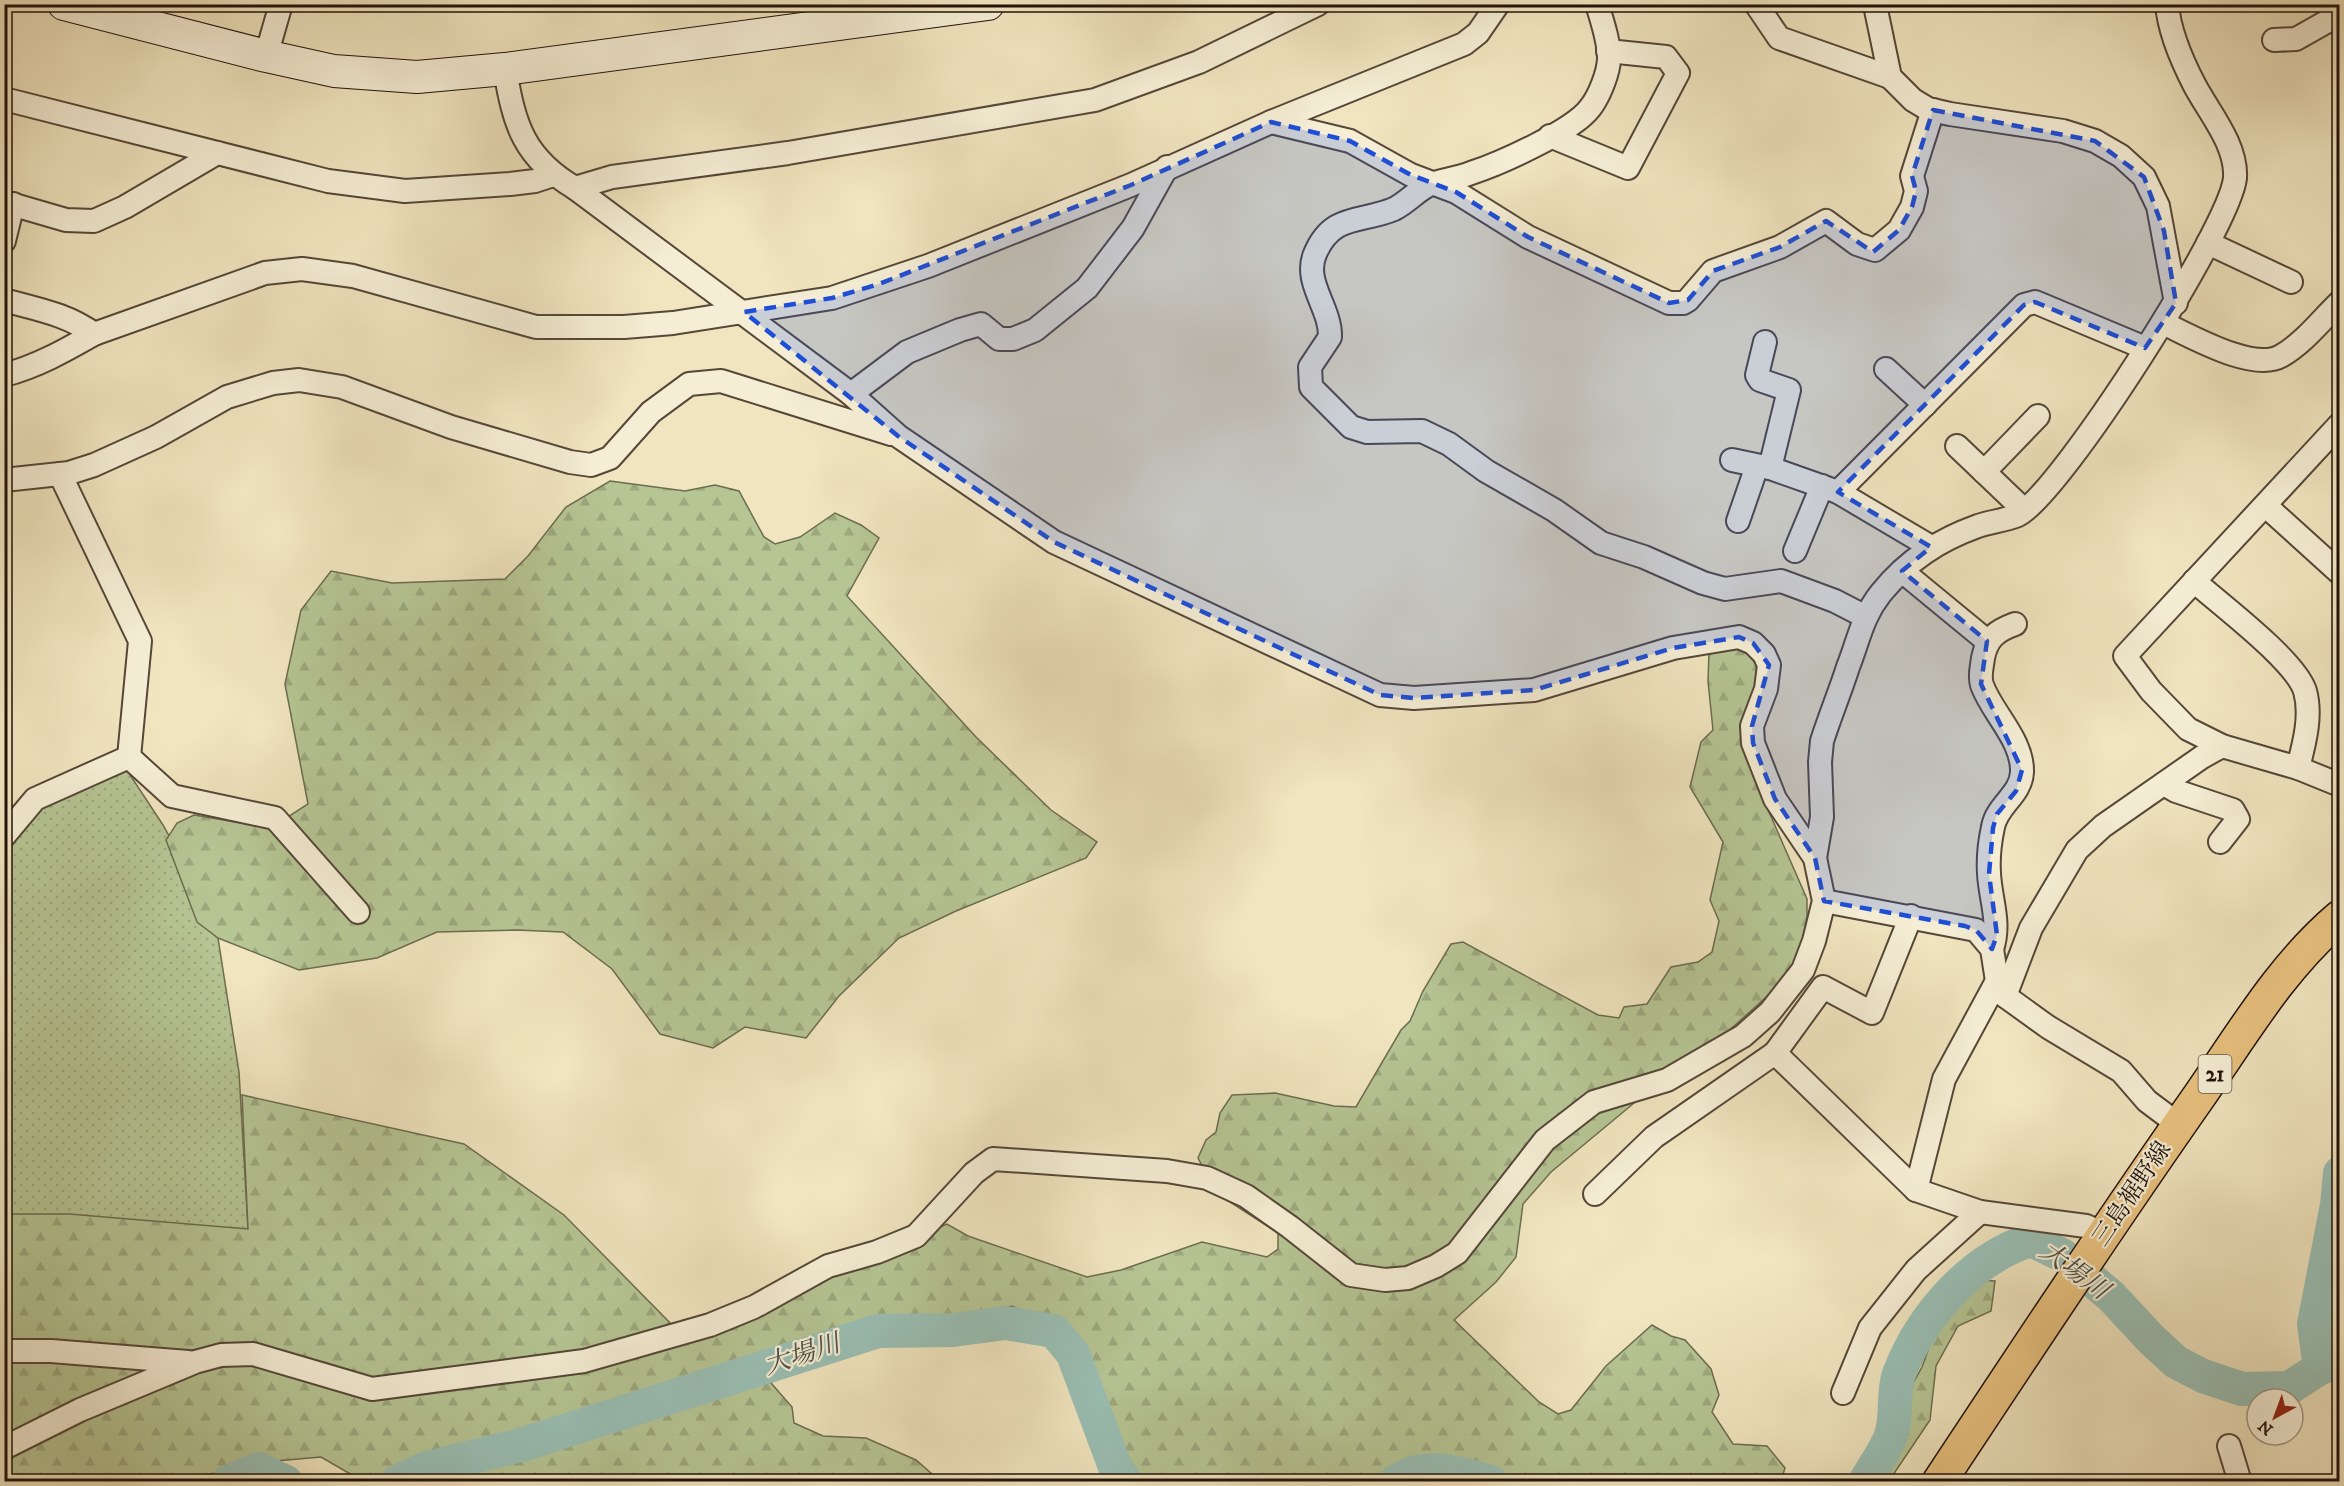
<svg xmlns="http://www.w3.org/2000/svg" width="2344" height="1486" font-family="'IM FELL DW Pica','Noto Serif JP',serif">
  <defs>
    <pattern id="grass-dots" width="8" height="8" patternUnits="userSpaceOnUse" patternTransform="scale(1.5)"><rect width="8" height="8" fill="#b6c594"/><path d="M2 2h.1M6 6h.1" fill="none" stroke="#9ca87e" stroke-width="1.8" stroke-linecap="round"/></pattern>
    <pattern id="forest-firs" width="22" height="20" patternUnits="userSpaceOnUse" patternTransform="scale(1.5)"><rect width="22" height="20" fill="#b6c594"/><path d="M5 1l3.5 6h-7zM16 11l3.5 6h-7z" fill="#9ca87e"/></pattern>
  </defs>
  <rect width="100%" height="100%" fill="#f0e5bf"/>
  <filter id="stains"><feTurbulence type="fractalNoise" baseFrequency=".00333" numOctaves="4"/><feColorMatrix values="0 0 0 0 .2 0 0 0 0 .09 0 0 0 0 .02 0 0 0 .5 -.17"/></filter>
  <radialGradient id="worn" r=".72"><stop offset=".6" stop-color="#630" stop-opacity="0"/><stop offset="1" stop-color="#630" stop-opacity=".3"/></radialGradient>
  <path fill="url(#grass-dots)" stroke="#6c6c50" stroke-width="1.5" d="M 115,752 L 163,825 L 215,919 L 239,1072 L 248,1229 L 5,1218 L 5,827 Z"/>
  <g fill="url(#forest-firs)" stroke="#6c6c50" stroke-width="1.5">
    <path d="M 610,481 L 685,491 L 715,485 L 739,491 L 764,537 L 775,544 L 800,537 L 835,513 L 861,525 L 879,538 L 847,596 L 976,737 L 1051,810 L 1097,842 L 1086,858 L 956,911 L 899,938 L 839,996 L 806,1038 L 745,1027 L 713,1048 L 660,1034 L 612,969 L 563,932 L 517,930 L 437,932 L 377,958 L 299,970 L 218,938 L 197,922 L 166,840 L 177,823 L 194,815 L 271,828 L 308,804 L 285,684 L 301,610 L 331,571 L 392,583 L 505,579 L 528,556 L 566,507 Z"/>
    <path d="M 1717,645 L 1749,650 L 1761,671 L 1743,741 L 1759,789 L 1807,899 L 1807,936 L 1793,973 L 1714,1044 L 1681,1064 L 1551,1172 L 1523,1204 L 1516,1257 L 1496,1282 L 1454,1320 L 1539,1402 L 1558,1414 L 1571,1410 L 1606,1366 L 1652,1325 L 1671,1336 L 1685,1340 L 1711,1369 L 1719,1395 L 1712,1412 L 1733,1444 L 1767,1446 L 1785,1468 L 1781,1481 L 1514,1482 L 1449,1466 L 1403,1466 L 1382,1481 L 1141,1481 L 1115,1433 L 1071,1336 L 1012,1306 L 855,1345 L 786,1369 L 771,1383 L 792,1407 L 794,1423 L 823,1436 L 866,1438 L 916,1460 L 940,1481 L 364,1482 L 321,1457 L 264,1462 L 179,1481 L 5,1482 L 5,1214 L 69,1214 L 248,1229 L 242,1095 L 464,1144 L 564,1215 L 680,1333 L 947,1224 L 968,1236 L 1087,1277 L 1121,1270 L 1202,1242 L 1267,1257 L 1278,1249 L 1278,1233 L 1216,1193 L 1198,1158 L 1206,1140 L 1216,1132 L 1220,1113 L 1232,1095 L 1275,1093 L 1334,1106 L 1356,1107 L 1401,1030 L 1410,1021 L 1423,991 L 1451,944 L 1463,942 L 1598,1015 L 1619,1018 L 1624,1007 L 1647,1004 L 1671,967 L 1698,962 L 1712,952 L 1719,921 L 1710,900 L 1723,842 L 1690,787 L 1701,742 L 1713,730 L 1708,681 L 1709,652 Z"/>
    <path d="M 1978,1280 L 1995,1281 L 1991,1311 L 1958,1326 L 1936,1366 L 1930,1420 L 1889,1481 L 1859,1481 L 1922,1367 L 1937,1325 L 1961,1290 Z"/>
  </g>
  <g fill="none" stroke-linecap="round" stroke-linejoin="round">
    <g stroke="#9abfb4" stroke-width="34">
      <path d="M 2320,1368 L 2314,1324 L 2337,1205 L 2340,1173"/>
      <path d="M 228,1482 L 258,1469 L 286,1482"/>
      <path d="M 397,1482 L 427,1468 L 521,1445 L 878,1331 L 953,1330 L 1006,1323 L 1054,1331 L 1073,1354 L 1115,1467 L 1126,1482"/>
      <path d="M 1395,1482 C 1428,1460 1456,1473 1491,1482"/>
      <path d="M 1865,1482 C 1873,1467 1884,1453 1890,1438 C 1898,1418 1892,1393 1899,1374 C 1921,1316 1972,1258 2031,1240 L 2062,1255 L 2111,1296 L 2151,1339 L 2176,1362 L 2203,1376 L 2242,1389 L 2289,1388 L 2320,1368 L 2340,1362"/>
    </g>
    <g stroke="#554739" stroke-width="26">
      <g id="street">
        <path d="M 1597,4 C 1602,21 1609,40 1609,58 C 1609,72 1599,97 1590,108 C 1573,131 1499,164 1471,173 C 1458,178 1444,180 1431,184 C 1417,190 1408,202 1394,209 C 1361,223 1332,213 1315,254 C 1303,282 1331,308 1330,337 L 1310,367 L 1311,387 L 1351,427 L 1367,432 L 1422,431 L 1449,444 L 1486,471 L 1554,510 L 1601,543 L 1644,557 L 1703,583 L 1725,589 L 1781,581 L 1835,601 L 1864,616"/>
        <path d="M 1756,4 L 1779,38 L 1890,77"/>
        <path d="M 1875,5 L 1890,77 L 1913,100 L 1928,109 L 1950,114 L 2063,131 L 2095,141 L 2121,156 L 2144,177 L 2158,206 L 2176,303"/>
        <path d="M 2274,40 L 2296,39 L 2335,17"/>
        <path d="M 266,56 L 281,4"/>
        <path d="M 4,99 L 328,181 L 405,191 L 510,184 L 535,181 L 553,175"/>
        <path d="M 1271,122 L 1350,141 L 1411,175 L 1456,192 L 1528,237 L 1669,303 L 1683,303 L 1688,300 L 1713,271 L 1780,247 L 1826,221 L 1857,244 L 1875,250 L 1899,230 L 1912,207 L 1916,191 L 1912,176 L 1933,110"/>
        <path d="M 1550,136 L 1628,168 L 1678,73 L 1666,57 L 1608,51"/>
        <path d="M 575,188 L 612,177 L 788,153 L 1095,100 L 1199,62 L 1318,4"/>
        <path d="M 4,202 L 66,220 L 94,221 L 125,207 L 217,153"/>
        <path d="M 4,241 L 13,204"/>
        <path d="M 2208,243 L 2291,282"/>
        <path d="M 4,300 C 36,309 67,314 94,334"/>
        <path d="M 2163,323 C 2191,336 2253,372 2281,356 C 2304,343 2321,320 2340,302"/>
        <path d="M 1765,342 L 1757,375 L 1760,380 L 1789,390 L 1770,468"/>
        <path d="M 1886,369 L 1925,405"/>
        <path d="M 4,375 C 36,367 66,350 94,334 L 265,273 L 302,269 L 353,276 L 536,327 L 624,327 L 673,323 L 832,298 L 928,266 L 1131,185 L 1271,122 L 1464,44 L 1478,33 L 1498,4"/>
        <path d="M 851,394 L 907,352 L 960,330 L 981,324 L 999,339 L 1013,339 L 1035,330 L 1087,288 L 1133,228 L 1167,167"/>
        <path d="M 2340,424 L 2125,656 L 2151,691 L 2188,729 L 2222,746 L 2298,768 L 2340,785"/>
        <path d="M 1957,446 L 2024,510"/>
        <path d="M 1732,460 L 1770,468 L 1838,492 L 1931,547"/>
        <path d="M 1984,472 L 2038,416"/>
        <path d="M 4,480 L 69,473 L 94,465 L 156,437 L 227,397 L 273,383 L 299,380 L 342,387 L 451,427 L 570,462 L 591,465 L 610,458 L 651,412 L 689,384 L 721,381 L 891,434"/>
        <path d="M 1838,492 L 2024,305 L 2035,302 L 2145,348"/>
        <path d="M 2266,506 L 2340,573"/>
        <path d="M 1738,521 L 1757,466"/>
        <path d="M 1795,551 L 1822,486"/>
        <path d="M 1902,571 L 1987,641"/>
        <path d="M 2194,581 C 2220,604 2296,661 2305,691 C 2312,716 2304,744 2298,768"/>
        <path d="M 129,757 L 172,796 L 275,818 L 358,912"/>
        <path d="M 2164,784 L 2176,791 L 2233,810 L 2238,819 L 2220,842"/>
        <path d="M 4,836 L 35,799 L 129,757 L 140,641 L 60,474"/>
        <path d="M 1815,858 L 1822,817 L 1820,762 L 1822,741 C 1830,716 1840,692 1848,667 C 1859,639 1862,617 1881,593 C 1908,560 1939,540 1978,526 C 1990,522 2006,520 2018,515 C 2061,493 2230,228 2235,178 C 2237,145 2210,114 2195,86 C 2183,63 2169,31 2167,4"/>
        <path d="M 1824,901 L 1976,930 L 1992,949 L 1997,981 L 2005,996 L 2048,1027 L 2121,1071 L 2147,1101 L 2179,1125"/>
        <path d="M 1911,916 L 1872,1013 L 1823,987 L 1775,1053 L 1916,1190 L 1980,1212 L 2086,1226 L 2106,1234"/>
        <path d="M 1992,949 C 2001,922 1990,899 1989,873 C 1988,858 1990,841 1993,827 C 1997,805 2021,795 2022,772 C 2023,740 1992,713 1982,685 C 1979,676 1982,667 1983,658 C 1987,638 1996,631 2015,624"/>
        <path d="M 2005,996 L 2031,928 L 2077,850 L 2103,826 L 2202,757 L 2222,746"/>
        <path d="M 1916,1190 L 1944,1079 L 1997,981"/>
        <path d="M 1595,1194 L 1654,1137 L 1775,1053"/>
        <path d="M 4,1351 L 51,1351 L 188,1362"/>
        <path d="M 1843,1393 L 1870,1328 L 1916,1270 L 1980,1212"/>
        <path d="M 2229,1446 L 2240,1482"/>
        <path d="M 4,1448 L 80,1410 L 195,1362 L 221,1355 L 253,1354 L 372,1389 L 584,1361 L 710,1325 L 754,1307 L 828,1266 L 877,1252 L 916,1236 L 974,1173 L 993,1159 L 1167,1171 L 1207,1178 L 1246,1196 L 1290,1227 L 1351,1275 L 1385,1280 L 1408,1278 L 1436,1266 L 1457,1253 L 1545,1140 L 1594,1102 L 1667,1080 L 1743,1036 L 1770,1012 L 1803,970 L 1814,941 L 1824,901 L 1815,858 L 1775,799 L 1753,743 L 1752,726 L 1766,689 L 1769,665 L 1764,654 L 1753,643 L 1739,637 L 1673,648 L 1534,690 L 1414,698 L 1380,695 L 1054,542 L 898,436 L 851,394 L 575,188 C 524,158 514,125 505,69"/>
      </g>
    </g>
    <g stroke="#21120c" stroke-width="34">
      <path id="secondary" d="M 64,4 L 266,56 L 334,71 L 417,77 L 505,69 L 988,4"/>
    </g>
    <g stroke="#21120c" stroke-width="36">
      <path id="primary" d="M 1939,1482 C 2025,1352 2111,1222 2200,1095 C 2243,1033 2282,966 2340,917"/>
    </g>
    <use href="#street" stroke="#f5eed5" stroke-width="22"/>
    <use href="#secondary" stroke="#f5eed5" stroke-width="32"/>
    <use href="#primary" stroke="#e8c280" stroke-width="33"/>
  </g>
  <path fill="#1d4ed8" fill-opacity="0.2" stroke="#1d4ed8" stroke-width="4.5" stroke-dasharray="12 8" stroke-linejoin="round" d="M 1933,110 L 2095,141 L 2144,177 L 2164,231 L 2176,303 L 2145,348 L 2035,302 L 2024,305 L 1838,492 L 1931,547 L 1902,571 L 1987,641 L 1981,684 L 2022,770 L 2016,791 L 1997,814 L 1993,828 L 1989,874 L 1997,935 L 1992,949 L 1976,930 L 1965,926 L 1824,901 L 1815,858 L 1775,799 L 1753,743 L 1752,726 L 1769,665 L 1753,643 L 1739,637 L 1673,648 L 1534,690 L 1414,698 L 1380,695 L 1054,542 L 898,436 L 744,312 L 832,298 L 879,284 L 1131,185 L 1271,122 L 1350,141 L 1411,175 L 1456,192 L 1528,237 L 1669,303 L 1688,300 L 1713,271 L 1780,247 L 1826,221 L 1873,252 L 1899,230 L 1912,207 L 1916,191 L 1912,176 Z"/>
  <g text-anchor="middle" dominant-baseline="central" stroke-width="4.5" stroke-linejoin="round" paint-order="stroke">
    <rect fill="#f5eed5" stroke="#615448" stroke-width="1.5" x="2198.5" y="1055" width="33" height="38" rx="4.5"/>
    <g font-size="22" font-weight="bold" fill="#21120c">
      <text x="2215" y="1074">21</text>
    </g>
    <g font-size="24" fill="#21120c" stroke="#f5eed5">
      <text transform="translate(2132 1194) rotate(-56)">三島裾野線</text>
    </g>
    <g font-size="26" font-style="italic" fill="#4b4f47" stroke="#f5eed5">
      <text transform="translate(2074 1271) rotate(36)">大場川</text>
      <text transform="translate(802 1355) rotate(-18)">大場川</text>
    </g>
  </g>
  <rect width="2344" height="1486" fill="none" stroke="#f0e5bf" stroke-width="24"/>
  <rect x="6" y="6" width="2332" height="1474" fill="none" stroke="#21120c" stroke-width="3"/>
  <rect x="12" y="12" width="2320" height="1462" fill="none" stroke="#21120c" stroke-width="1.5"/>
  <g transform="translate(2275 1417) rotate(221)"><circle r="28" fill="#f5eed5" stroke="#a09685" stroke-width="1.5"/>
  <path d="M0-4.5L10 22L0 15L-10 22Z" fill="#8f2418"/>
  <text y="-9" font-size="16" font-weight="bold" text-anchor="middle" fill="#21120c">N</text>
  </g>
  <rect width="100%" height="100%" filter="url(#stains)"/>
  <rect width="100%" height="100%" fill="url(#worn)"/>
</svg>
